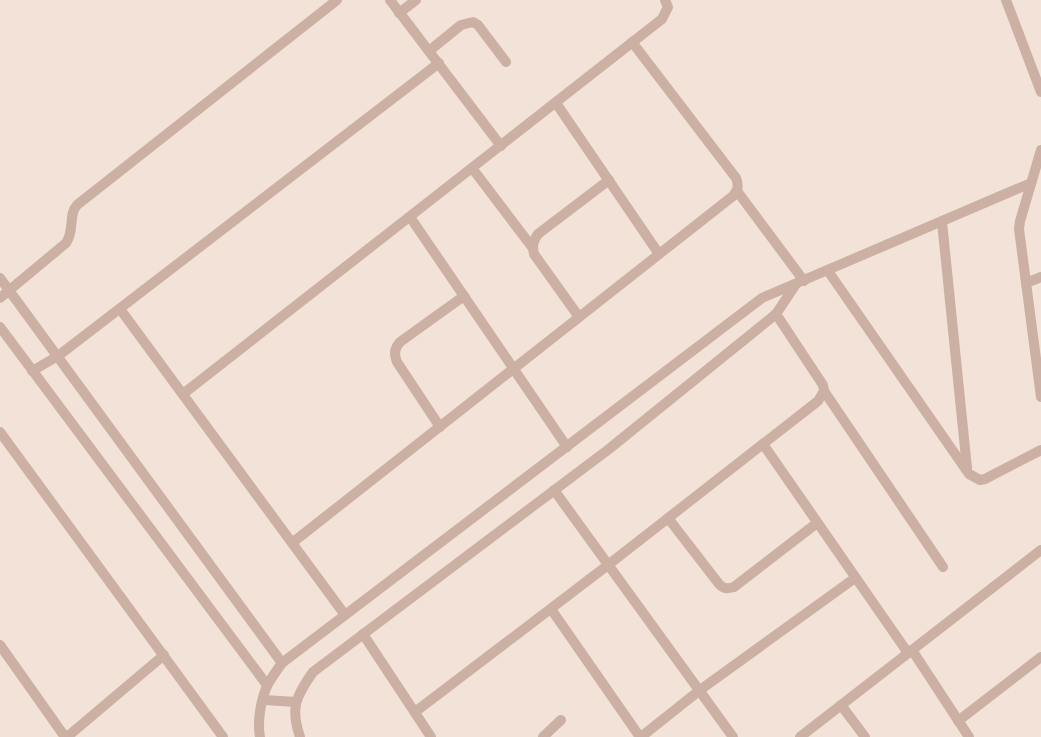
<svg xmlns="http://www.w3.org/2000/svg" width="1041" height="737" font-family="Quicksand,sans-serif">
  <rect width="100%" height="100%" fill="#f2e2d7"/>
  <g fill="none" stroke-linecap="round" stroke-linejoin="round">
    <g stroke="#cbb0a3" stroke-width="10">
      <path d="M 390,0 L 501,146"/>
      <path d="M 1006,0 L 1041,92"/>
      <path d="M 399,13 L 416,0"/>
      <path d="M 429,51 L 461,25 L 473,22 L 478,25 L 506,62"/>
      <path d="M 556,103 L 659,254"/>
      <path d="M 1041,150 L 1020,221 L 1019,229 L 1041,397"/>
      <path d="M 472,168 L 532,247"/>
      <path d="M 737,191 L 804,281"/>
      <path d="M 410,217 L 567,447"/>
      <path d="M 942,222 L 967,468"/>
      <path d="M 828,271 L 969,474 L 980,480 L 985,479 L 1041,450"/>
      <path d="M 0,278 L 282,663"/>
      <path d="M 1026,283 L 1041,277"/>
      <path d="M 0,298 L 66,243 C 75,230 68,215 77,205 L 337,0"/>
      <path d="M 120,309 L 345,615"/>
      <path d="M 579,317 L 534,254 C 532,246 533,241 538,234 L 609,180"/>
      <path d="M 0,327 L 267,685"/>
      <path d="M 32,371 L 58,356 L 439,63"/>
      <path d="M 824,391 L 943,567"/>
      <path d="M 183,394 L 662,19 L 668,7 L 665,0"/>
      <path d="M 440,427 L 397,362 C 394,354 394,349 400,342 L 464,296"/>
      <path d="M 0,432 L 223,737"/>
      <path d="M 763,444 L 908,653"/>
      <path d="M 554,490 L 733,737"/>
      <path d="M 668,518 L 719,584 C 724,589 727,589 734,587 L 817,523"/>
      <path d="M 292,543 L 733,196 C 738,190 739,186 736,178 L 632,42"/>
      <path d="M 551,609 L 640,737"/>
      <path d="M 363,634 L 431,737"/>
      <path d="M 0,645 L 65,737"/>
      <path d="M 912,650 L 969,737"/>
      <path d="M 264,700 L 296,702"/>
      <path d="M 841,705 L 865,737"/>
      <path d="M 415,712 L 608,565 L 818,401 L 824,391 L 823,385 L 776,314"/>
      <path d="M 958,721 L 1041,657"/>
      <path d="M 67,737 L 164,655"/>
      <path d="M 260,737 C 257,722 261,698 268,684 C 272,677 277,670 282,663 L 762,298 L 1031,183"/>
      <path d="M 300,737 C 290,708 296,696 313,672 L 609,449 L 776,314 L 796,284"/>
      <path d="M 543,737 L 561,720"/>
      <path d="M 641,737 L 700,690 L 855,578"/>
      <path d="M 800,737 L 1041,550"/>
    </g>
  </g>
</svg>
